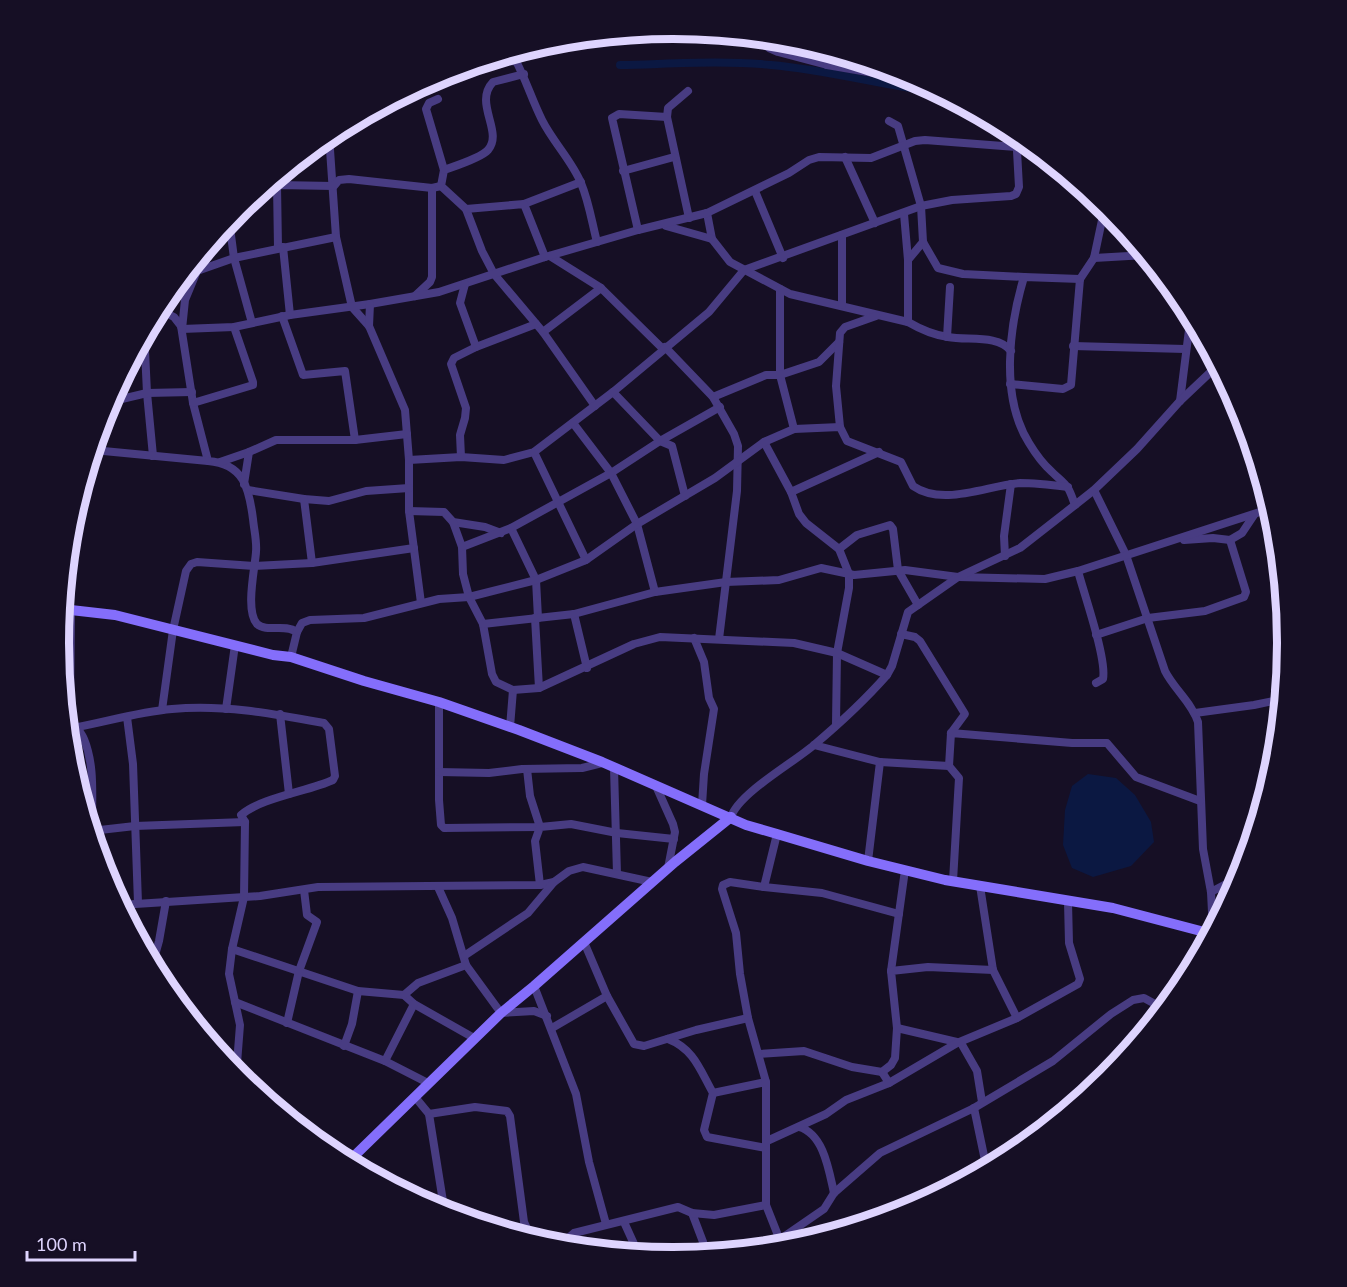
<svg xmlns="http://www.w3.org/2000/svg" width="1347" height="1287" font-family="Lato,sans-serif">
  <rect width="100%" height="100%" fill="#160f25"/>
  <path fill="#0b1842" d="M 1088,774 L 1116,778 L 1135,795 L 1151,822 L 1154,842 L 1131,866 L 1093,877 L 1072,868 L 1063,845 L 1065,810 L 1072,786 Z"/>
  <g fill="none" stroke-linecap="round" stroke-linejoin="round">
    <path stroke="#0b1842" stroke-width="8" d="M 620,65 C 670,64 721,60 771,65 C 829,70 885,86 943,93"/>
    <g stroke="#483c82" stroke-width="8">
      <path d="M 754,36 L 769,48 L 778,52 L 827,65 L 920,81"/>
      <path d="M 476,64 L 516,61 C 526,80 532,100 542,120 C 553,142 572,161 581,183 C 589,202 592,223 597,242"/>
      <path d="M 827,65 L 828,51"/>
      <path d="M 688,91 L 668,108 L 667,117 L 689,218"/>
      <path d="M 438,99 L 429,103 L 426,109 L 444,170 L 441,186 L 466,209 L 482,251 L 494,274 L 543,332 L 595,406"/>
      <path d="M 889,121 L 898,126 L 921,206 L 923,242 L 938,268 L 963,274 L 1024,277"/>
      <path d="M 329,135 L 336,237 L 352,307 L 369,326 L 405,410 L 409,460 L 409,511 L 421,603"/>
      <path d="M 845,157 L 875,223"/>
      <path d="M 444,170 C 455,166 481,158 488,150 C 504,132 473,103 493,82 L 524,74"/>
      <path d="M 623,171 L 674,157"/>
      <path d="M 755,191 L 783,258"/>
      <path d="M 524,204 L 581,182"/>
      <path d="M 466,209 L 524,204 L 545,257"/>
      <path d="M 707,213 L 712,239"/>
      <path d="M 904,214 L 908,260"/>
      <path d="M 229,220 L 234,258 L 252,323"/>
      <path d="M 666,226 L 712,239 L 730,262 L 790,294 L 908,322 C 920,329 933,335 948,337 C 967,341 998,334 1011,351"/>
      <path d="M 638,230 L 612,118 L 619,114 L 667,117"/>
      <path d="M 842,235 L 842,305"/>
      <path d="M 283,247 L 290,315"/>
      <path d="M 278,248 L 277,185 L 334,186 L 339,180 L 349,179 L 432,188 L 441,186"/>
      <path d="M 550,256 L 601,288 L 663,349"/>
      <path d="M 1094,258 L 1146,255"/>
      <path d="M 780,289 L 780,375 L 794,429"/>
      <path d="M 415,296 L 430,282 L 432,277 L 432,188"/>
      <path d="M 158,309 L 174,317 L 181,326 L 193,403 L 208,461 C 244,464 249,488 253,519 C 254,530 257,541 256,552 C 255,568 245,611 257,624 C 267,633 284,623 297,632 L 291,657"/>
      <path d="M 282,316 L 303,375 L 345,371 L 355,440"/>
      <path d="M 908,322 L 908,260 L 923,242"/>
      <path d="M 181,326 L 182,329 L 234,327 L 290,315 L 370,304 L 439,292 L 545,257 L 638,230 L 707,213 L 789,173 L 809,160 L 819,157 L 871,158 L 915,141 L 925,140 L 1016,147"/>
      <path d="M 369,326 L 370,304"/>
      <path d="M 182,329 L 185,300 L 197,271 L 234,258 L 336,237"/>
      <path d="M 543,332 L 601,288"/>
      <path d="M 1201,333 L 1242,426 L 1251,438"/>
      <path d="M 947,337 L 950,287"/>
      <path d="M 142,340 L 145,351 L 147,393 L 153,456"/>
      <path d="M 1073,346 L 1185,349"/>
      <path d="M 476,347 L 536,324"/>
      <path d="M 665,347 L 713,397 L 734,434 L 738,446 L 737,491 L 719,639"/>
      <path d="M 1010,384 L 1063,389 L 1071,385 L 1080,279 L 1094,258 L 1105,206"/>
      <path d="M 613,392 L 660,441 L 672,446 L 685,496"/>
      <path d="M 713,397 L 766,375 L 780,375 L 819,362 L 839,342"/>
      <path d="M 1180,401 L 1191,314"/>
      <path d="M 109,402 L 147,393 L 192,392"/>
      <path d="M 193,403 L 253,385 L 253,382 L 234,327"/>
      <path d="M 573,423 L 611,473 L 637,524 L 655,592"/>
      <path d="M 840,427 L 836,386 L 840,333 L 845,327 L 876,316"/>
      <path d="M 764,442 L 791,492 L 799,514 L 806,523 L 839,549 L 849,574 L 849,588 L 837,653 L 836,724"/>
      <path d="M 93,450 L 208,461"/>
      <path d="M 534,452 L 586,560"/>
      <path d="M 461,457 L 460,435 L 465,418 L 466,408 L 451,364 L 454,358 L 476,347 L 460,303 L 465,284"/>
      <path d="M 409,460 L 461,457 L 504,460 L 534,452 L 613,392 L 709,312 L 744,270 L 921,206 L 952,200 L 1011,196 L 1016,194 L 1019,187 L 1016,133"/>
      <path d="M 220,462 L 249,452"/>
      <path d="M 244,484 L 249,452 L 276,440 L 355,440 L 407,434"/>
      <path d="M 248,490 L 304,499 L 329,501 L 366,491 L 409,488"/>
      <path d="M 1094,490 L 1126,555 L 1165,671 C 1174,689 1192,703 1198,722 L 1203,849 L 1211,892 L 1213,932"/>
      <path d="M 791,492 L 879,452"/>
      <path d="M 304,499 L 312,563"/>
      <path d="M 1075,505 C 1073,500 1071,493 1068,488 C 1064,482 1057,477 1052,472 C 1043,464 1035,453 1029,443 C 1000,397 1009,327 1024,277 L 1080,279"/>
      <path d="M 409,511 L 444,512 L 453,522 L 485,527 L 501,533"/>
      <path d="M 453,522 L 462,547 L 463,574 L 469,597 L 483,624 L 492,674 L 496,682 L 513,690 L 510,727"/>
      <path d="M 511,528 L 536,580 L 538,618"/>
      <path d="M 1184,540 L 1213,538 L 1230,540"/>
      <path d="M 462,547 L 511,528 L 611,473 L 660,441 L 720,407"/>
      <path d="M 839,549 L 857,535 L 890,525 L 893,529 L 898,570 L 918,605"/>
      <path d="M 1005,556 L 1004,536 L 1011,484"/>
      <path d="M 1078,571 C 1084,594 1107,659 1103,679 L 1096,683"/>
      <path d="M 71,611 L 70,714 C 72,724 80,730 84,739 C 97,771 90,805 93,838"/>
      <path d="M 574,614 L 587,668"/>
      <path d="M 535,618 L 539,688"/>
      <path d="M 483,624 L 574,614 L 655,592 L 726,582 L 779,580 L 821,568 L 854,575 L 905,570 L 958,577 L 1045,579 L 1078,571 L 1272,508"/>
      <path d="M 297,632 L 302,623 L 310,620 L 364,618 L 439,599 L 469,597 L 536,580 L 586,560 L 637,524 L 715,478 L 764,442 L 794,429 L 840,427 L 847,441 L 901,462 L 913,486 C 943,507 988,485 1020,483 C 1036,483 1052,485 1068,487"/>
      <path d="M 901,634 L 915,637 L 920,641 L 965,714 L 951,733"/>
      <path d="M 1096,635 L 1148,618 L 1205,611 L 1244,597 L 1246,592 L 1230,540 L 1242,533 L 1254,515"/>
      <path d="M 694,638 L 704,662 L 709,698 L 714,709 L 704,774 L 702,805"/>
      <path d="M 513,690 L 539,688 L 634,644 L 660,637 L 794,643 L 837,653 L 887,675"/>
      <path d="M 439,702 L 439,800 L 441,825 L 444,828 L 540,827 L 530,796 L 527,769"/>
      <path d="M 226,709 L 235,645"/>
      <path d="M 162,710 L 173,630 L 186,571 L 191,564 L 197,562 L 254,566 L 312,563 L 414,548"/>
      <path d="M 1195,713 L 1254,705 L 1283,699"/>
      <path d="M 280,714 L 289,794"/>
      <path d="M 127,717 L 133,764 L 138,903"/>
      <path d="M 67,729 C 102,723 137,712 172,709 C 223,704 275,714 324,723 L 329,729 L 335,776 L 333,780 C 309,791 260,798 241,815 L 245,822 L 135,826 L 91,831"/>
      <path d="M 814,745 L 880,762 L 949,766 L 959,778 L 953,881"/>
      <path d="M 949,766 L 951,733 L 1072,743 L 1107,743 L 1136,777 L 1200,801"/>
      <path d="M 614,768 L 617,874"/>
      <path d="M 439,772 L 489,773 L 522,769 L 582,768 L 602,763"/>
      <path d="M 656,786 L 673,824 L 675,832 L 668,868"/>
      <path d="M 731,817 C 739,793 793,763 814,745 C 839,724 865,700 887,675 L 892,666 L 908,612 L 958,577 L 1020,548 L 1075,505 L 1094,490 L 1137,449 L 1180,401 L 1218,365"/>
      <path d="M 868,861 L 880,762"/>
      <path d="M 540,885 L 535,841 L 540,827 L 571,824 L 617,833 L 674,839"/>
      <path d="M 980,886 L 993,970 L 1017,1018"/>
      <path d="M 438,887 L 452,918 L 466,965 L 501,1013 L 534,1011 L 547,1016"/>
      <path d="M 764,887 L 777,834"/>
      <path d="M 1211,892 L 1243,875"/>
      <path d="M 120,905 L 260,896 L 318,887 L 540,885 L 554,882 L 569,871 L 583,867 L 652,882"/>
      <path d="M 584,942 L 607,996 L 634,1044 L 644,1046 L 696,1030 L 748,1018"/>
      <path d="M 232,949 L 358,991 L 404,995 L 414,1004 L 474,1038"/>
      <path d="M 464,956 L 528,913 L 554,882"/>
      <path d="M 152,966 L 159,941 L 166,901"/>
      <path d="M 891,971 L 905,870"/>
      <path d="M 534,986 L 576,1094 L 589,1162 L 606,1224"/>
      <path d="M 404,995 L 418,983 L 466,965"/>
      <path d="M 235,1002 L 385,1061 L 428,1083"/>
      <path d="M 1155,1004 L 1160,1015"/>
      <path d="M 287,1023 L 299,971 L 317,922 L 307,915 L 304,890"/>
      <path d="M 552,1028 L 607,996"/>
      <path d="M 897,1028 L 961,1043 L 977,1071 L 982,1102"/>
      <path d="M 668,1039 C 694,1049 700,1070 713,1093 L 704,1130 L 707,1137 L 766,1148"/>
      <path d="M 344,1046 L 352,1024 L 358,991"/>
      <path d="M 759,1054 L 804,1051 L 852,1067 L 882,1072"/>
      <path d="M 385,1061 L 414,1004"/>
      <path d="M 236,1076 L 240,1025 L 229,974 L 232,949 L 244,897 L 245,822"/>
      <path d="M 889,1083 L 957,1043 L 1017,1018 L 1078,984 L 1080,979 L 1069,943 L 1068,902"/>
      <path d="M 713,1093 L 766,1082"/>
      <path d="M 415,1097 L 429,1114 L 445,1214"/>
      <path d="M 974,1108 L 987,1170"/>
      <path d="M 429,1114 L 475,1107 L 507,1111 L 510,1116 L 524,1222 L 533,1241"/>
      <path d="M 799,1127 C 824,1134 829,1171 834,1193"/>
      <path d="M 767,1141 L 826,1114 L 846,1100 L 889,1083 L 882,1072 L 891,1065 L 895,1058 L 897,1028 L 891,971 L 928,967 L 993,970"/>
      <path d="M 692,1213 L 708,1255"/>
      <path d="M 624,1222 L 639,1255"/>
      <path d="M 779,1240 L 824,1209 L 834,1193 L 880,1153 L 974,1108 L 1053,1061 L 1111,1014 L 1133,1000 L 1144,998 L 1155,1004 L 1176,996"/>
      <path d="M 565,1248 L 566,1240 L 574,1233 L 678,1207 L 692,1213 L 714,1215 L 766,1205"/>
      <path d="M 783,1248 L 766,1205 L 766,1082 L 748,1018 L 740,974 L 736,933 L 722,889 L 723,885 L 730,882 L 764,887 L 822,893 L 899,914"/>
    </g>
    <g stroke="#846efb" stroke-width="10">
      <path d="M 62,609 L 115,615 L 273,655 L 291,657 L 364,681 L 439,702 L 519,730 L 602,762 L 746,825 L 777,834 L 868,861 L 945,880 L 1113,908 L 1212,934"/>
      <path d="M 347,1163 L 501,1013 L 534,986 L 675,862 L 731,817"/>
    </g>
  </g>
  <path d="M0 0H1347V1287H0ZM69 643a604 604 0 1 1 1208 0a604 604 0 1 1-1208 0Z" fill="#160f25" fill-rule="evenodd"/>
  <path fill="none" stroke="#ded4fe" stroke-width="8" d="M69 643a604 604 0 1 1 1208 0a604 604 0 1 1-1208 0Z"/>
  <path d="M27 1251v9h108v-9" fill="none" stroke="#ded4fe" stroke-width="3"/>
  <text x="36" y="1251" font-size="18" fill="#ded4fe" stroke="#160f25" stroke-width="4.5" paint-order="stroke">100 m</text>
</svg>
